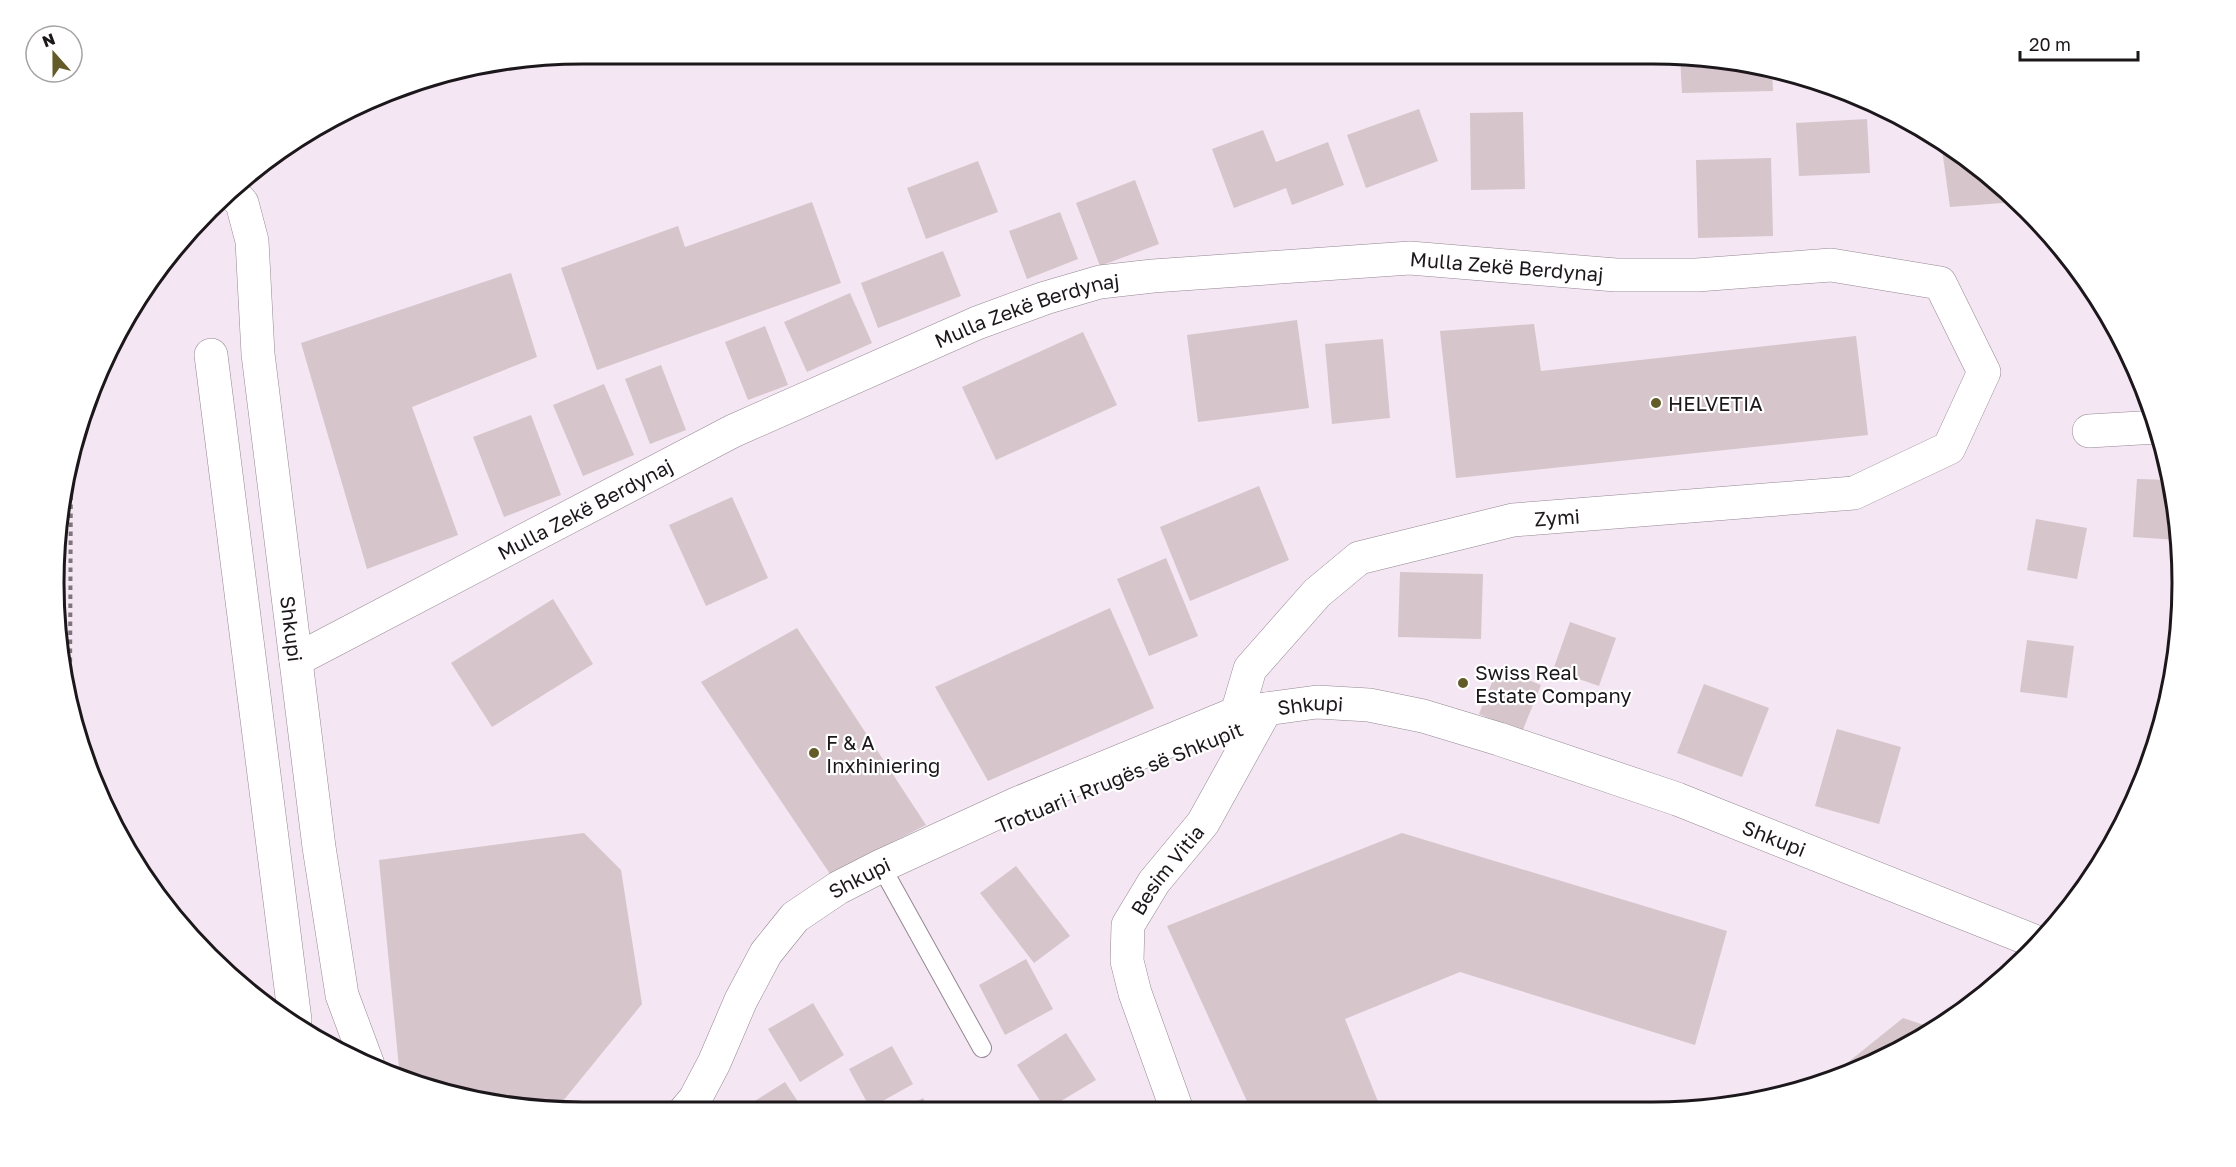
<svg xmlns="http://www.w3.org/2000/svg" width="2236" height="1167" font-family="'Golos Text',sans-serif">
  <rect width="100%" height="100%" fill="#f4e6f2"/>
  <g fill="#d6c5ca">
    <path d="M 1680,55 L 1772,69 L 1773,91 L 1682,93 Z"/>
    <path d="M 1419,109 L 1438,161 L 1366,188 L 1347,135 Z"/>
    <path d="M 1523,112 L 1525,189 L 1471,190 L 1470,113 Z"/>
    <path d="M 1867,119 L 1870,173 L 1799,176 L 1796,123 Z"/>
    <path d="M 1263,130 L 1276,162 L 1328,142 L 1344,185 L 1292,205 L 1286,188 L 1234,208 L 1212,149 Z"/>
    <path d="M 1941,142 L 1975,164 L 2016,202 L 1950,207 Z"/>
    <path d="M 1771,158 L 1773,236 L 1698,238 L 1696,160 Z"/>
    <path d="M 978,161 L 998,212 L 926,239 L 907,188 Z"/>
    <path d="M 1135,180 L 1159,244 L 1100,266 L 1076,203 Z"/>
    <path d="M 812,202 L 841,283 L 597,370 L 561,268 L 678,226 L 685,247 Z"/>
    <path d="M 1060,212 L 1078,259 L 1027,279 L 1009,231 Z"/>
    <path d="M 943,251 L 961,296 L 878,328 L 861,283 Z"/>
    <path d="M 511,273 L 537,357 L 412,407 L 458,535 L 367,569 L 301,343 Z"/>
    <path d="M 850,293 L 872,343 L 807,372 L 784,322 Z"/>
    <path d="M 1297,320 L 1309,408 L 1198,422 L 1187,335 Z"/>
    <path d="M 1534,324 L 1541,371 L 1856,336 L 1868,435 L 1456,478 L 1440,331 Z"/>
    <path d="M 765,326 L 788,385 L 748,400 L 725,342 Z"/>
    <path d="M 1083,332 L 1117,405 L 996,460 L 962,387 Z"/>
    <path d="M 1383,339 L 1390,418 L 1332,424 L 1325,344 Z"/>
    <path d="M 661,365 L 686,430 L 650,444 L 625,379 Z"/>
    <path d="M 604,384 L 634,455 L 583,476 L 553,405 Z"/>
    <path d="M 531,415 L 561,495 L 504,517 L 473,437 Z"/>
    <path d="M 2137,479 L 2170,480 L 2178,515 L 2178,540 L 2133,537 Z"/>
    <path d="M 1259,486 L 1289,560 L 1190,601 L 1160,527 Z"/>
    <path d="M 732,497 L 768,578 L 706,606 L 669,525 Z"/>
    <path d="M 2036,519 L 2087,528 L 2077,579 L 2027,570 Z"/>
    <path d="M 1166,558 L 1198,636 L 1149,656 L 1117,579 Z"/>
    <path d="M 1400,572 L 1483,574 L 1481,639 L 1398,637 Z"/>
    <path d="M 553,599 L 593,664 L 492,727 L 451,663 Z"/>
    <path d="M 1110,608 L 1154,708 L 988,781 L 935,687 Z"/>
    <path d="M 1570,622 L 1616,638 L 1599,686 L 1553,670 Z"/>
    <path d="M 797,628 L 926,825 L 830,874 L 701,682 Z"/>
    <path d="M 2027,640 L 2074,646 L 2067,698 L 2020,692 Z"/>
    <path d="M 1498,668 L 1541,685 L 1522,732 L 1479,714 Z"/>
    <path d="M 1704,684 L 1769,708 L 1742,777 L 1677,753 Z"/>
    <path d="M 1837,729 L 1901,747 L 1879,824 L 1815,806 Z"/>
    <path d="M 584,833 L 621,870 L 642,1004 L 554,1112 L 446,1095 L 400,1078 L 379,860 Z"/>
    <path d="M 1402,833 L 1727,931 L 1695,1045 L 1460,972 L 1345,1019 L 1381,1109 L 1251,1110 L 1167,926 Z"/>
    <path d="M 1016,866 L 1070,936 L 1034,963 L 980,893 Z"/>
    <path d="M 1026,959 L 1053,1009 L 1005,1035 L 979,985 Z"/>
    <path d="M 813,1003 L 844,1055 L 800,1082 L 768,1029 Z"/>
    <path d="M 1903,1018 L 1936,1029 L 1855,1073 L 1826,1080 Z"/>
    <path d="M 1066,1033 L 1096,1080 L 1046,1110 L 1017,1065 Z"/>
    <path d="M 892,1046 L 913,1084 L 870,1108 L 849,1069 Z"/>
    <path d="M 785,1082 L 804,1111 L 739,1111 Z"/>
    <path d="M 923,1098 L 930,1111 L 900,1111 Z"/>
  </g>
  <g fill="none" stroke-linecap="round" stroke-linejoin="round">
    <g stroke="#948792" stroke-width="20">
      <path id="service" d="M 881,866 L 982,1048"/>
    </g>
    <g stroke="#948792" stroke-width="34">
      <g id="minor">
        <path id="s1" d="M 233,194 L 242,203 L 252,241 L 258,354 L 319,847 L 342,995 L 368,1065"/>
        <path d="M 2089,431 L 2157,427"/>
        <path id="s2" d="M 296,660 L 733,431 L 977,323 L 1045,298 L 1100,282 L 1153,276 L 1410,258 L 1616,275 L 1697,275 L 1831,265 L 1940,283 L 1984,372 L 1949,448 L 1854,493 L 1513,520 L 1359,558 L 1317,593 L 1250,669 L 1237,713"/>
        <path id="s3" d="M 1177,1110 L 1135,993 L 1127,961 L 1128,925 L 1154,882 L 1203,823 L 1266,709"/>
        <path id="s4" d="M 685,1111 L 695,1099 L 714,1063 L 741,1000 L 766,953 L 795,917 L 838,888 L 881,866 L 1016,804 L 1237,713 L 1317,702 L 1369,705 L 1423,716 L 1499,739 L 1677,799 L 2039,943"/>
      </g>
    </g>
    <g stroke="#948792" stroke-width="34">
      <path id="secondary" d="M 211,355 L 295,1020"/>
    </g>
    <path stroke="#7e757c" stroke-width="4" stroke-dasharray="4.5 4.5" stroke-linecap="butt" d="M 70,689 L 71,454"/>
    <use href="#service" stroke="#fff" stroke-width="18"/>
    <use href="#minor" stroke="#fff" stroke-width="33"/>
    <use href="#secondary" stroke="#fff" stroke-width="33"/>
  </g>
  <g fill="#635b28" stroke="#fff" stroke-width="2">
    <circle cx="1656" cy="403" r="6"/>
    <circle cx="1463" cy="683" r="6"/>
    <circle cx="814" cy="753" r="6"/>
  </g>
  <g text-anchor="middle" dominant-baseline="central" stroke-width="4.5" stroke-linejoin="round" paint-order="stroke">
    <g font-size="20" fill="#1c171b" stroke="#fff">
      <text stroke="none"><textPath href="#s2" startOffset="1298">Mulla Zekë Berdynaj</textPath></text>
      <text stroke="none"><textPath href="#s2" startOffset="812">Mulla Zekë Berdynaj</textPath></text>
      <text stroke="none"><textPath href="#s2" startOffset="326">Mulla Zekë Berdynaj</textPath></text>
      <text transform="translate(1557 517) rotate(-4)">Zymi</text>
      <text stroke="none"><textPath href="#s1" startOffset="442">Shkupi</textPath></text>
      <text stroke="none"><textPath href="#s4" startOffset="786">Shkupi</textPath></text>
      <text transform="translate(1119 777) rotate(-22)">Trotuari i Rrugës së Shkupit</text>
      <text stroke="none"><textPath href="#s4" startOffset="1272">Shkupi</textPath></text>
      <text stroke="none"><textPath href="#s3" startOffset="261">Besim Vitia</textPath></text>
      <text stroke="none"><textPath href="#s4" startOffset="300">Shkupi</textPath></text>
    </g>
    <g font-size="20" fill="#1c171b" stroke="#fff" text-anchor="start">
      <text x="1668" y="403">HELVETIA</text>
      <text x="1475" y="672">Swiss Real<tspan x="1475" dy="23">Estate Company</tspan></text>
      <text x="826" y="742">F &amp; A<tspan x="826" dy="23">Inxhiniering</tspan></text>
    </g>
  </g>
  <path d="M0 0H2236V1167H0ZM583 64H1653A519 519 0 0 1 2172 583V583A519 519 0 0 1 1653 1102H583A519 519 0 0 1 64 583V583A519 519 0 0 1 583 64Z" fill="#fff" fill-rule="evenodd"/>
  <path fill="none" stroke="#1c171b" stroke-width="3" d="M583 64H1653A519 519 0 0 1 2172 583V583A519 519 0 0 1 1653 1102H583A519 519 0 0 1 64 583V583A519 519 0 0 1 583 64Z"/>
  <g transform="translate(54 54) rotate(339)"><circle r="28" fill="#ffffff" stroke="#a4a2a4" stroke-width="1.5"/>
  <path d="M0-4.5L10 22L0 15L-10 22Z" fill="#635b28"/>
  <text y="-9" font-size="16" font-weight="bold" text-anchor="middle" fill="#1c171b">N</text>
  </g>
  <path d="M2020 51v9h118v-9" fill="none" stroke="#1c171b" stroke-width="3"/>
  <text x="2029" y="51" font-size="18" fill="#1c171b" stroke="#ffffff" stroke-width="4.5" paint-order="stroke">20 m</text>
</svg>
